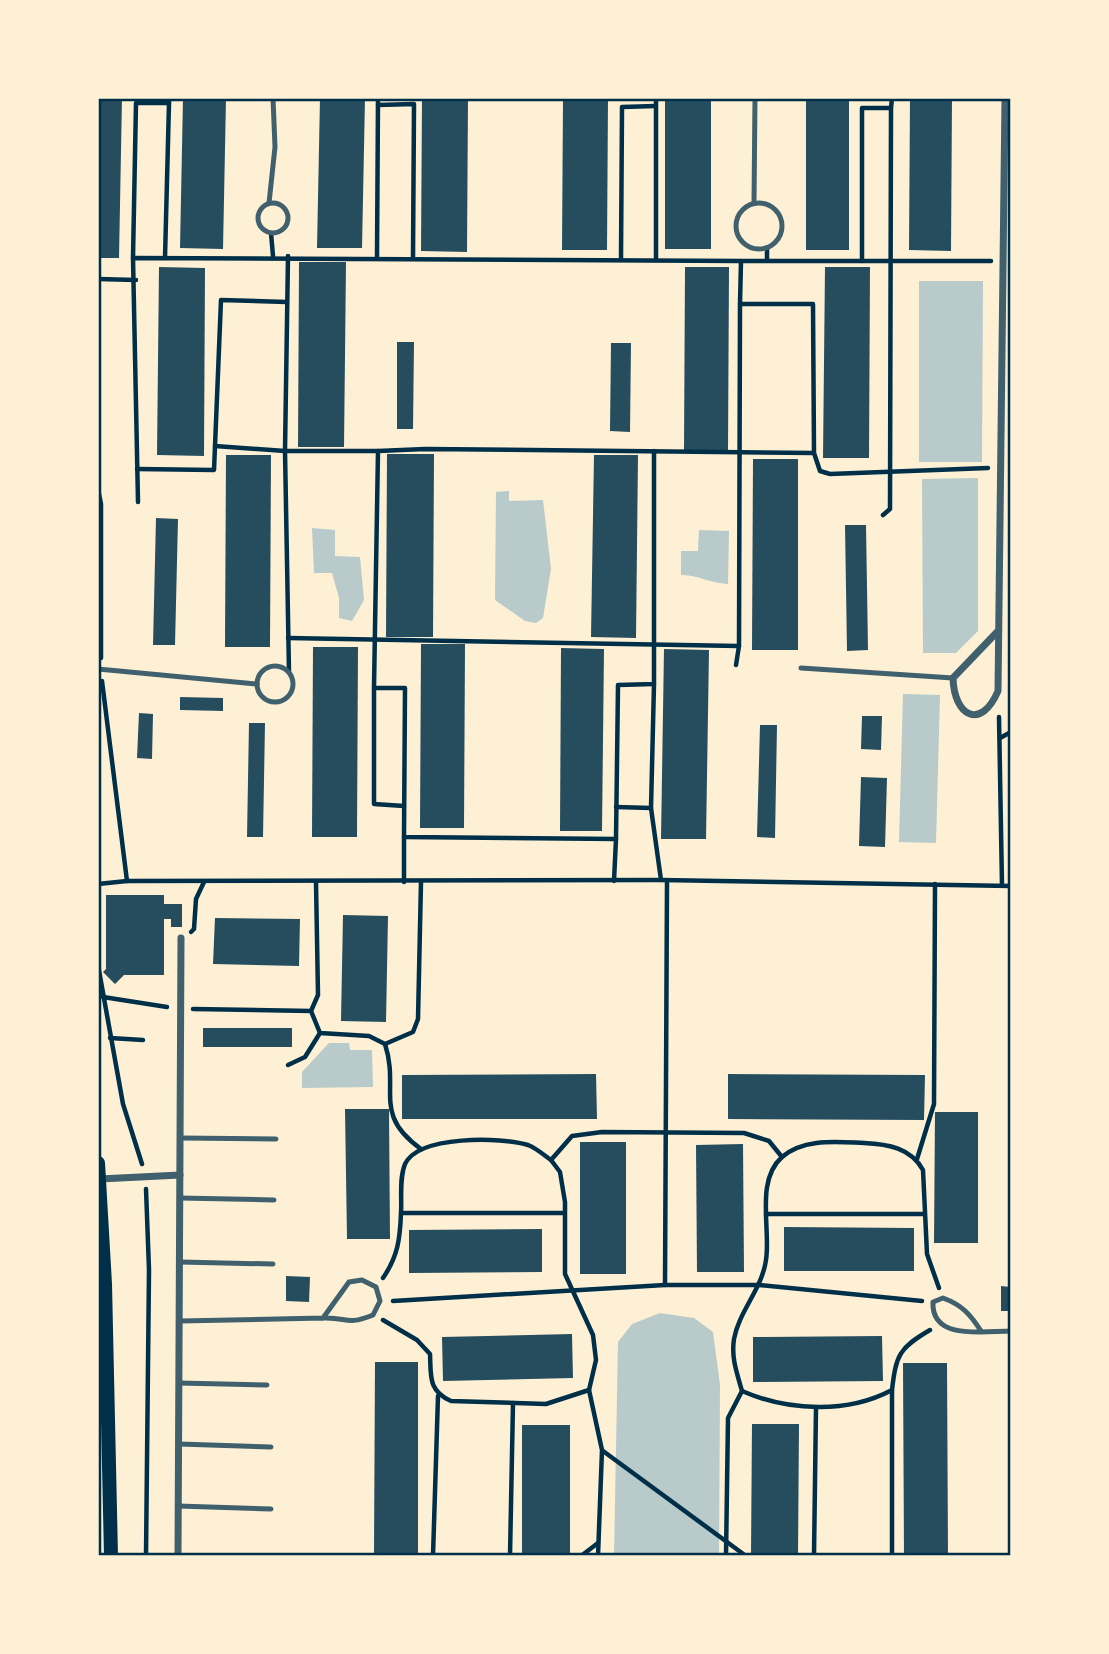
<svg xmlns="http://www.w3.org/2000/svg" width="1109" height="1654" font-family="'IBM Plex Sans',sans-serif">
  <rect width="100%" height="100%" fill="#fdf0d5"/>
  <g fill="#b9caca">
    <path d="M 919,281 L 983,281 L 982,462 L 919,462 Z"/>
    <path d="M 978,478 L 978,631 L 956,653 L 923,653 L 922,479 Z"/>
    <path d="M 509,491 L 509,501 L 543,500 L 551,569 L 543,618 L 536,623 L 525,621 L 495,600 L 496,492 Z"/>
    <path d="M 312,528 L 335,530 L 335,556 L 360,557 L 364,600 L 352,621 L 339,618 L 339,598 L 332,573 L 314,573 Z"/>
    <path d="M 699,530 L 729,531 L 728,584 C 710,583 698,575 681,575 L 681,551 L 698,551 Z"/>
    <path d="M 903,694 L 940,695 L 936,843 L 899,842 Z"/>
    <path d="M 329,1043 L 349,1043 L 350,1050 L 372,1050 L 373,1087 L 302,1088 L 302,1072 Z"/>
    <path d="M 660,1313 L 694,1318 L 713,1332 L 720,1385 L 719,1556 L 614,1556 L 618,1342 L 632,1324 Z"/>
  </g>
  <g fill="#264d5e">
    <path d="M 98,98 L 122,98 L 119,258 L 98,258 Z"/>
    <path d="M 183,98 L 226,98 L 223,249 L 180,248 Z"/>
    <path d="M 320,98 L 365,98 L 362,248 L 317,248 Z"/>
    <path d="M 422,98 L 468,98 L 467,252 L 421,251 Z"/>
    <path d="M 563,98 L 608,98 L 607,250 L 562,250 Z"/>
    <rect x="665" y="98" width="46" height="151"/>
    <rect x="806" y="98" width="43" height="152"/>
    <path d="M 910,98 L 952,98 L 951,251 L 909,250 Z"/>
    <path d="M 299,262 L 346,262 L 344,447 L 298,447 Z"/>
    <path d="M 159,267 L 205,268 L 204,456 L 157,455 Z"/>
    <path d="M 685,267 L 729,267 L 728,450 L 684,450 Z"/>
    <path d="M 825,267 L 870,267 L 869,458 L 823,458 Z"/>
    <path d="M 397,342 L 414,342 L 413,429 L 397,429 Z"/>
    <path d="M 611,343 L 631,343 L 630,432 L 610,431 Z"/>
    <path d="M 387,454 L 434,454 L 433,637 L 386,637 Z"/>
    <path d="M 226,455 L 271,455 L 270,647 L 225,647 Z"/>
    <path d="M 594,455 L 638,455 L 636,638 L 591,637 Z"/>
    <path d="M 753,459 L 798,459 L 798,650 L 752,650 Z"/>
    <path d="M 156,518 L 178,519 L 175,645 L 153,645 Z"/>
    <path d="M 845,525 L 866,525 L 868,650 L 847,651 Z"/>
    <path d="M 421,644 L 465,644 L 464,828 L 420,828 Z"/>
    <path d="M 313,647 L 358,647 L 357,837 L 312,837 Z"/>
    <path d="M 561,648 L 604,649 L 602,831 L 560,831 Z"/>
    <path d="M 664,649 L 709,650 L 706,839 L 661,839 Z"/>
    <path d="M 180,697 L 223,698 L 223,711 L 180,710 Z"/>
    <path d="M 139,713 L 153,714 L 152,759 L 137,758 Z"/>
    <path d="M 862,716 L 882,716 L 881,750 L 861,749 Z"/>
    <path d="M 249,723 L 265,723 L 263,837 L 247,837 Z"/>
    <path d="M 760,725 L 777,725 L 775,838 L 757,837 Z"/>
    <path d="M 861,777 L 887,778 L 885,847 L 859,846 Z"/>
    <path d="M 106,895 L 164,895 L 164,904 L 182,904 L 182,927 L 171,927 L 171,919 L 164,919 L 164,975 L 124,975 L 115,984 L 103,972 L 106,969 Z"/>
    <path d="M 343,915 L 388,916 L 386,1022 L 341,1021 Z"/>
    <path d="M 215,918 L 300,919 L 299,966 L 213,964 Z"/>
    <rect x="203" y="1028" width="89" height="19"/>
    <path d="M 596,1074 L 597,1119 L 402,1119 L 402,1075 Z"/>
    <path d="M 728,1074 L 925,1075 L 924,1120 L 728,1119 Z"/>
    <path d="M 345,1109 L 389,1109 L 390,1239 L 347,1239 Z"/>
    <path d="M 935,1112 L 978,1112 L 978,1243 L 934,1243 Z"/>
    <rect x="580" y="1142" width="46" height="132"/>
    <path d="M 743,1144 L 744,1272 L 697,1272 L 696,1145 Z"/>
    <path d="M 784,1227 L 914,1228 L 914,1271 L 784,1271 Z"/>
    <path d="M 542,1229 L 542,1272 L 409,1273 L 409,1230 Z"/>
    <path d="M 286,1276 L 310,1277 L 309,1302 L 286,1301 Z"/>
    <path d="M 1001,1286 L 1011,1287 L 1011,1311 L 1001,1311 Z"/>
    <path d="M 572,1334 L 573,1378 L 443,1381 L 442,1337 Z"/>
    <path d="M 882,1336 L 883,1381 L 753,1382 L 753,1337 Z"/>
    <path d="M 375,1362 L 418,1362 L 418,1554 L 374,1554 Z"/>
    <path d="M 903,1363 L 947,1363 L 948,1556 L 904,1556 Z"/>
    <path d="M 752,1424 L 799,1424 L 798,1556 L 751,1555 Z"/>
    <rect x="522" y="1425" width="48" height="130"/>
  </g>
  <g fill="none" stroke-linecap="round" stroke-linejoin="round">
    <g stroke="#003049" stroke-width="4.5">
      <path d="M 378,105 L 414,104 L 413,258"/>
      <path d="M 891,108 L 892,98"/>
      <path d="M 271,233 L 273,256"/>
      <path d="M 767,248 L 767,260"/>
      <path d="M 288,256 L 285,451 L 289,672"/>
      <path d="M 377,257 L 378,98"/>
      <path d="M 133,258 L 136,103 L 169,103 L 169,98"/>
      <path d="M 165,258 L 169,103"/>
      <path d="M 621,260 L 622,107 L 656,106"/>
      <path d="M 656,260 L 656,98"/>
      <path d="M 741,261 L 862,261"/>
      <path d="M 98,279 L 136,280"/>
      <path d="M 287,302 L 221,300 L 215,446 L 285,451 L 378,451"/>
      <path d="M 137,469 L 214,470 L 215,446"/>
      <path d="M 98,489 L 101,504 L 101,658"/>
      <path d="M 138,502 L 133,258 L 741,261 L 740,304 L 813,304 L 814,453 L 820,471 L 830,474 L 988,468"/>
      <path d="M 883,515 L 890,509 L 891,108 L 862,108 L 862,261 L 991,261"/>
      <path d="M 288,638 L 739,646"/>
      <path d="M 736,665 L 739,646 L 740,304"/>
      <path d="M 102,681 L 127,881"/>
      <path d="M 374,688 L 374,804 L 404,806"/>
      <path d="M 999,717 L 1002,885"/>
      <path d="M 1000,738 L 1011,732"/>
      <path d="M 616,807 L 651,808 L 654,684"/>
      <path d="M 651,808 L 661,880"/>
      <path d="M 616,839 L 618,685 L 654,684 L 654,451"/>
      <path d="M 614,881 L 616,839 L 404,837 L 405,688 L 374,688 L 378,451 L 425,449 L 814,453"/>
      <path d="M 404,882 L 404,837"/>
      <path d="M 98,884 L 127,881 L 661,880 L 1011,886"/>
      <path d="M 191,932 L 194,929 L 196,899 L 204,882"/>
      <path d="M 98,965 L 123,1104 L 142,1164"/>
      <path d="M 103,997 L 167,1007"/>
      <path d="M 193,1009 L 311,1011 L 320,1033 L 369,1036 L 385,1044 C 400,1090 372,1114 421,1149"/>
      <path d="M 311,1011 L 318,995 L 316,882"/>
      <path d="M 110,1038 L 143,1040"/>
      <path d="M 385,1044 L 413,1032 L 418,1019 L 421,882"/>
      <path d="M 288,1065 L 305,1057 L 320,1033"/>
      <path d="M 917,1159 L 934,1104 L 935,884"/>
      <path d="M 401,1213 C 402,1198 399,1179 405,1164 C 419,1135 501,1137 528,1145 C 536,1148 544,1155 551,1160"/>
      <path d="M 766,1214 L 924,1214"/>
      <path d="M 383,1278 C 398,1256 400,1239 401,1213 L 564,1213"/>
      <path d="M 665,1285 L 667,881"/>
      <path d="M 393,1301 L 665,1285 L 759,1285 L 922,1301"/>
      <path d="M 383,1320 L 417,1340 L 430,1354 C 431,1376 428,1391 451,1401 L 546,1404 L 589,1390"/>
      <path d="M 892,1390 L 892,1556"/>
      <path d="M 742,1391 C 788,1411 847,1414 892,1390 C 896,1355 899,1348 930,1330"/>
      <path d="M 603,1451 L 746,1556"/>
      <path d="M 146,1556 L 149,1270 L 146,1189"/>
      <path d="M 433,1556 L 438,1396"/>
      <path d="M 510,1556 L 513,1403"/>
      <path d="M 581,1556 L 598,1543"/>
      <path d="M 598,1556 L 602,1450 L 589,1390 L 596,1360 L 593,1335 L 565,1274 L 565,1202 L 560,1172 L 551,1160 L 572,1136 L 602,1132 L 744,1133 L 769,1141 L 782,1157"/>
      <path d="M 726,1556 L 728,1418 L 742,1391 C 737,1373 731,1358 734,1339 C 739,1311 762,1289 766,1260 C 771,1229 755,1181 782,1157 C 804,1138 837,1142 864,1143 C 888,1144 911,1148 923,1170 L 927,1254 L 939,1288"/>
      <path d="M 814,1556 L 816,1407"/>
    </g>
    <g stroke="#3f606c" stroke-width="5">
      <circle cx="759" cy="226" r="23"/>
      <path d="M 269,203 L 275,147 L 273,98"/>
      <path d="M 754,203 L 755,98"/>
      <circle cx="273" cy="218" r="15"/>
      <circle cx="275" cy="684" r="18"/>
      <path d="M 801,668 L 953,678"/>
      <path d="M 98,669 L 257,684"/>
      <path d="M 180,1138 L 276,1139"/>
      <path d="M 180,1198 L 274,1200"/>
      <path d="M 180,1262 L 273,1264"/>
      <path d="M 180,1321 L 323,1318 C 348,1317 346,1326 373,1315 L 380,1301 L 376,1287 L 362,1280 L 349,1282 L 323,1318"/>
      <path d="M 981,1331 C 970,1314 962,1305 943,1298 L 933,1302 C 931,1341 984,1331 1011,1331"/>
      <path d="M 179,1383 L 267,1385"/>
      <path d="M 179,1444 L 271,1447"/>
      <path d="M 178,1506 L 271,1509"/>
    </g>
    <g stroke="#3f606c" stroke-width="7">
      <path d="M 998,631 L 953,678 C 954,716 981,731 998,691 L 1005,98"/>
      <path d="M 100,1179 L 180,1175"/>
      <path d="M 178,1556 L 181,938"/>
    </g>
    <path stroke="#003049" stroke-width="14" d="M 98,1163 L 105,1284 L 111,1556"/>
  </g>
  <rect width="1109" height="1654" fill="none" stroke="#fdf0d5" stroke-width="200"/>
  <rect x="100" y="100" width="909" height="1454" fill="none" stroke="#003049" stroke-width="2.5"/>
</svg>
